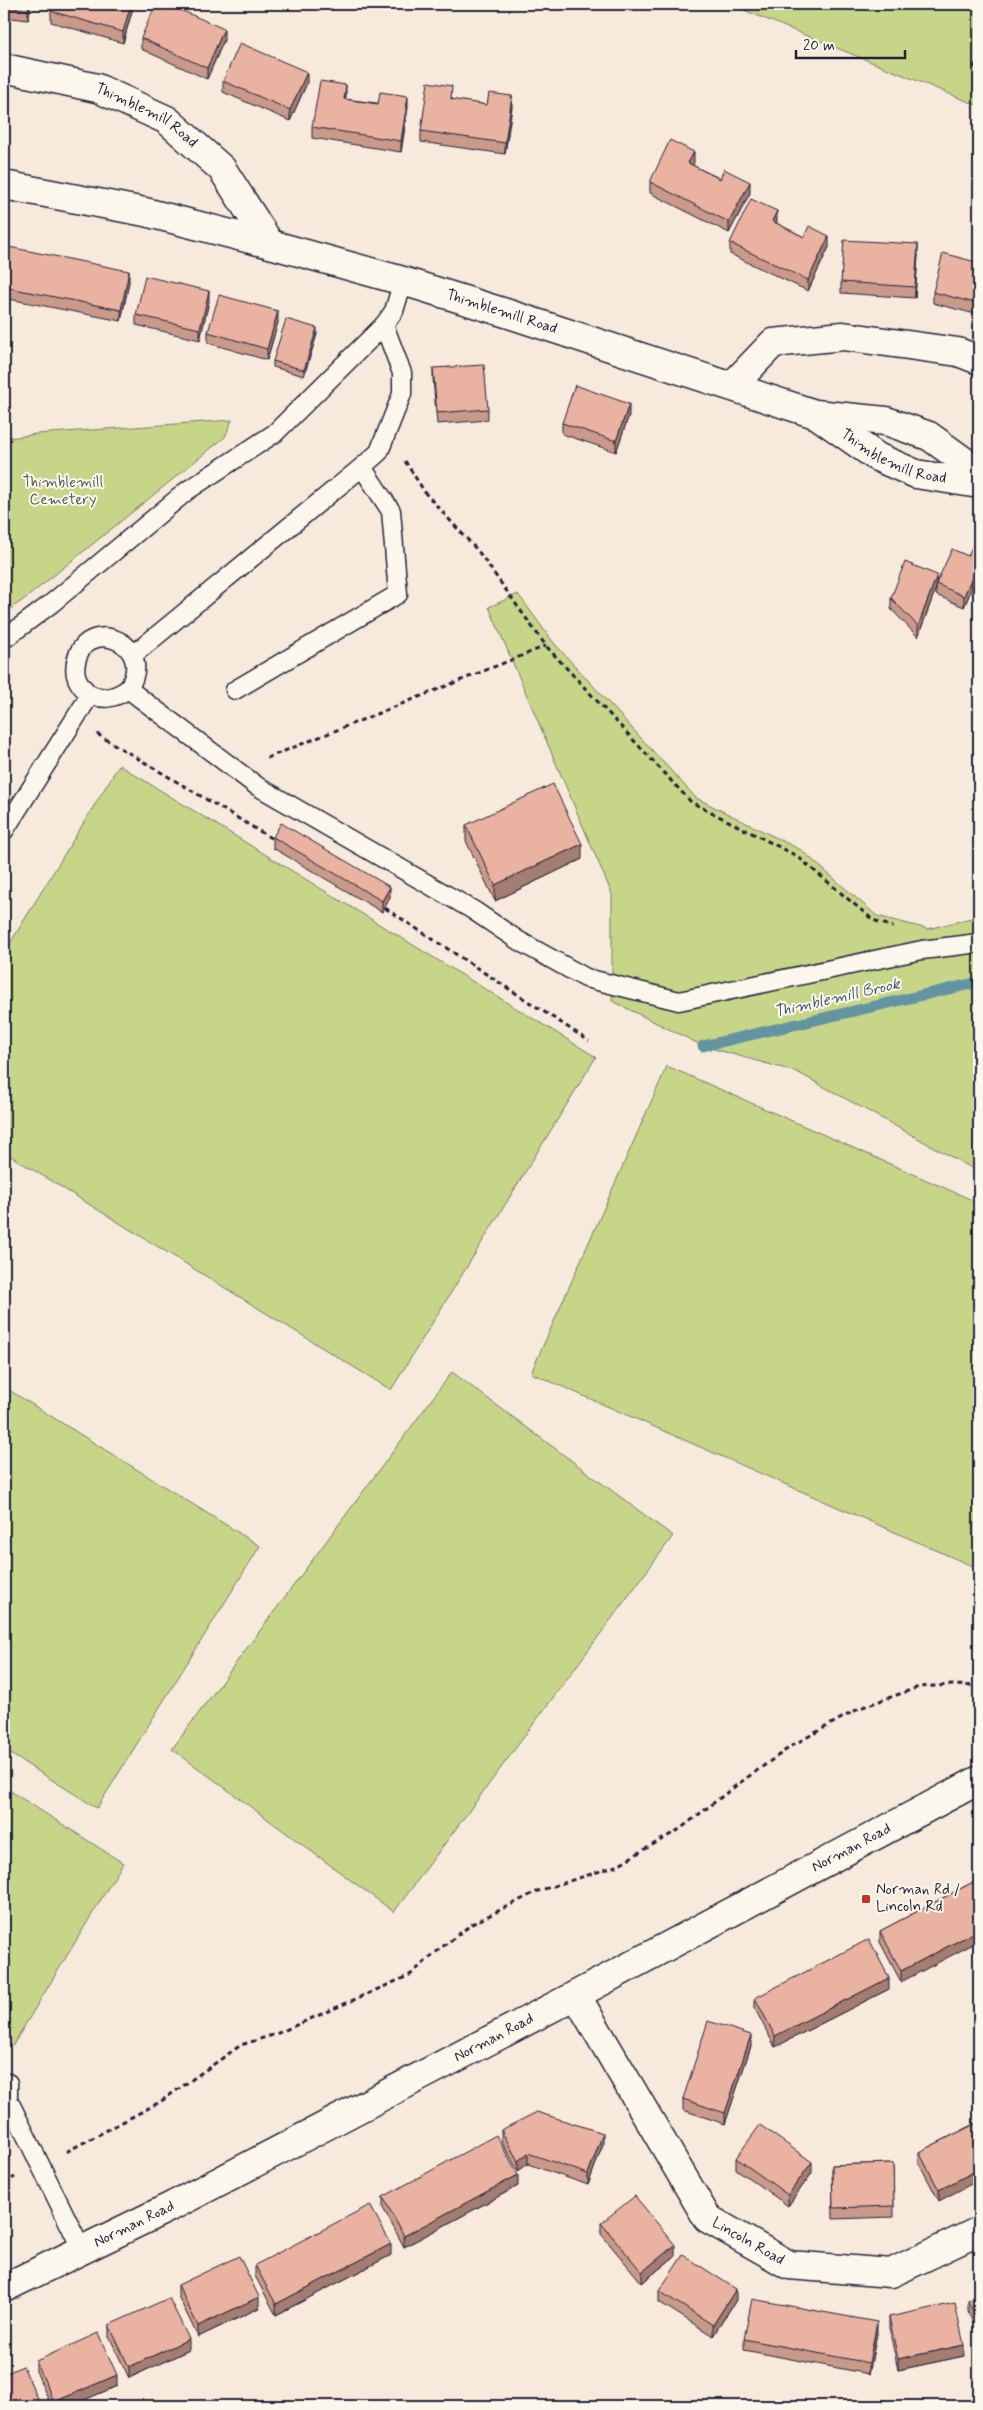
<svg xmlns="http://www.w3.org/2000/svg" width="983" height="2410" font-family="Mynerve,sans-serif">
  <rect width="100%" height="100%" fill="#f8e9dd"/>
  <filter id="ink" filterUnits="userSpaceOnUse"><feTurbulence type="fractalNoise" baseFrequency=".02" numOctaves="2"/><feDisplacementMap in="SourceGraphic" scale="10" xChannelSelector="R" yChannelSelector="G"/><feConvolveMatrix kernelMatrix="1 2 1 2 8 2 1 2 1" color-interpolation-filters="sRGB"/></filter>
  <g filter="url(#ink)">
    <g fill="#c7d589" stroke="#747c62">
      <path d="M 729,4 L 979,4 L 979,106 Z"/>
      <path d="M 232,420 L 225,437 L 26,598 L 10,609 L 4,610 L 4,439 L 36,434 Z"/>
      <path d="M 518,594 L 553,642 L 696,798 L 801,850 L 877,916 L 928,929 L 979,916 L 979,1172 L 797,1072 L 703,1046 L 612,1001 L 612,894 L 489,607 Z"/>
      <path d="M 119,765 L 596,1057 L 391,1390 L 4,1152 L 4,953 Z"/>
      <path d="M 667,1066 L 979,1203 L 979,1569 L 531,1373 Z"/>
      <path d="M 452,1372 L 673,1536 L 394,1912 L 172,1749 Z"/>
      <path d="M 4,1387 L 260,1546 L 97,1808 L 4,1750 Z"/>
      <path d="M 4,1787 L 123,1863 L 13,2045 L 4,2040 Z"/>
    </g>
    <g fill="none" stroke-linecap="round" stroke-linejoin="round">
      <path stroke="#6394a1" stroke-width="11" d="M 703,1046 L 979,982"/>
      <g stroke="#22223b" stroke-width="21">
        <g id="service">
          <path d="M 4,639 L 52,603 L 188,490 L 275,433 L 384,325"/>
          <path d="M 133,655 L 362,467"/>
          <path d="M 235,690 L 398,594 L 391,511 L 362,467 L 379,452 L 402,394 L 402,373 L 384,325 L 394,311 L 403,281"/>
          <path d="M 90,695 C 105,700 115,698 128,689 L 257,786 L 473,910 L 519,941 L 586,978 L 679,1001 L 922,950 L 979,943"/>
          <path d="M 4,831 L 90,695 C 78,684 72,675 77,658 C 90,616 157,644 128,689"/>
          <path d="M 8,2083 L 8,2099 L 82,2250"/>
        </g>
      </g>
      <g stroke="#22223b" stroke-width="31">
        <g id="minor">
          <path id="s1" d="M 4,68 L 97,88 L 167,120 L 222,169 L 270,244"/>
          <path d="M 732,386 L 773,343 L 843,336 L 958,352 L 979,360"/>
          <path id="s2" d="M 576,1995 L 707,2218 L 789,2265 L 891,2273 L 979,2231"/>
        </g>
      </g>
      <g stroke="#22223b" stroke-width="31">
        <g id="tertiary">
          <path id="s3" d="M 4,2288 L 174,2205 L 576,1995 L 979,1780"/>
        </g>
      </g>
      <g stroke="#22223b" stroke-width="31">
        <g id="secondary">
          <path id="s4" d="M 4,185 L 145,212 L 270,244 L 403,281 L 509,314 L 815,414 L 886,421 L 929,436 L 979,472"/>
          <path id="s5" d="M 816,414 L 877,457 L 916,474 L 979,484"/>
        </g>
      </g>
      <g stroke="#22223b" stroke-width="3" stroke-dasharray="5 4" stroke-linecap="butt">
        <path d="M 974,68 L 979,57"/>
        <path d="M 405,461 L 426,494 L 478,551 L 546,646 L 691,802 L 797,856 L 873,920 L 893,927"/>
        <path d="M 97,734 L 276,841"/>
        <path d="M 267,758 L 546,646"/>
        <path d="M 385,908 L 589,1041"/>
        <path d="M 66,2152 L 160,2102 L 241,2045 L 276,2034 L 410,1975 L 442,1947 L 472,1924 L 538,1891 L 616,1866 L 680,1829 L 738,1784 L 793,1745 L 860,1708 L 919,1687 L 953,1685 L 979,1686"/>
        <path d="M 4,2183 L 15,2177"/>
      </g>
      <use href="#service" stroke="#fbf7ec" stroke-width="18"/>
      <use href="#minor" stroke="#fbf7ec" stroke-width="28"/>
      <use href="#tertiary" stroke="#fbf7ec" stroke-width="28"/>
      <use href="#secondary" stroke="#fbf7ec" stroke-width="28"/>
    </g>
    <g fill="#c9998a" stroke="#22223b">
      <path d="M 4,4 L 31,4 L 28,20 L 4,17 Z"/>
      <path d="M 54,4 L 134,4 L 123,43 L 51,22 L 51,11 Z"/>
      <path d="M 141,38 L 224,40 L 207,79 L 141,49 Z"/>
      <path d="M 223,81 L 307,83 L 290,121 L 223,92 Z"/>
      <path d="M 346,96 L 345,99 L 408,107 L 401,152 L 312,138 L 312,127 Z"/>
      <path d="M 452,97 L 452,100 L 487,105 L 512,107 L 505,154 L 421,142 L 421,131 Z"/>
      <path d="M 694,163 L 692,165 L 750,193 L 729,233 L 650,193 L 650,182 Z"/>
      <path d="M 777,222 L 776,223 L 804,237 L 829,247 L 808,291 L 730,254 L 730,243 Z"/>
      <path d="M 4,246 L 129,282 L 121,321 L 4,298 Z"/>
      <path d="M 918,255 L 915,298 L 841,293 L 841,282 Z"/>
      <path d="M 979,263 L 979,315 L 933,303 L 933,292 Z"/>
      <path d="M 209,301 L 200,340 L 136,325 L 136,315 Z"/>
      <path d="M 278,322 L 267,360 L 208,343 L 208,332 Z"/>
      <path d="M 317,334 L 304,376 L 273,367 L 273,361 Z"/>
      <path d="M 433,368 L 488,409 L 488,420 L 437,424 L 433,379 Z"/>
      <path d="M 629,415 L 616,452 L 562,434 L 562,423 Z"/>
      <path d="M 979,540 L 979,591 L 972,588 L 964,607 L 936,595 L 936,588 L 918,637 L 891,609 L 891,598 L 937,582 L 968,556 Z"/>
      <path d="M 466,825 L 582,859 L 495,901 L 466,841 Z"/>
      <path d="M 273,837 L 390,898 L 382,912 L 273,848 Z"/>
      <path d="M 979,1879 L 901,1982 L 880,1942 L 880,1931 Z"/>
      <path d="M 889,1989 L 775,2047 L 755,2009 L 755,1998 Z"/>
      <path d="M 751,2046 L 725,2124 L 683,2110 L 683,2099 Z"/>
      <path d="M 975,2124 L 939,2201 L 919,2163 L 919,2152 Z"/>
      <path d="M 501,2130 L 603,2144 L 588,2185 L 528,2164 L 518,2171 L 501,2141 Z"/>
      <path d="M 736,2158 L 812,2173 L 788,2206 L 736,2169 Z"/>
      <path d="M 893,2163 L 894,2217 L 833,2219 L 832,2165 Z"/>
      <path d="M 518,2186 L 404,2247 L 383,2208 L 383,2197 Z"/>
      <path d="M 601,2223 L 675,2256 L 642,2283 L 601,2234 Z"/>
      <path d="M 391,2255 L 276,2315 L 255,2276 L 255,2265 Z"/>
      <path d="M 178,2285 L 259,2308 L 198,2337 L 178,2296 Z"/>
      <path d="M 659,2291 L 736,2300 L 713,2336 L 659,2302 Z"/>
      <path d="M 979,2296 L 979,2334 L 968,2312 L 968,2301 Z"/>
      <path d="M 889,2317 L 964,2356 L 898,2370 L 889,2328 Z"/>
      <path d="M 109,2325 L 189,2350 L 129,2378 L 109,2336 Z"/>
      <path d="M 877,2333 L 869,2374 L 744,2350 L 744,2339 Z"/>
      <path d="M 36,2361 L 117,2386 L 70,2406 L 51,2406 L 36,2371 Z"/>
    </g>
    <g fill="#a47d71" stroke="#22223b">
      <path d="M 29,4 L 31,4 L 28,20 L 28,10 Z"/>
      <path d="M 131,4 L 134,4 L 123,43 L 123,32 Z"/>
      <path d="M 224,29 L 224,40 L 207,79 L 207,68 Z"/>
      <path d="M 307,72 L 307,83 L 290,121 L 290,110 Z"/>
      <path d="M 346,85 L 346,96 L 344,110 L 344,99 Z"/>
      <path d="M 408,96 L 408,107 L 401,152 L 401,141 Z"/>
      <path d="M 512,96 L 512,107 L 505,154 L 505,143 Z"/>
      <path d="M 694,152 L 694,163 L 688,174 L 688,163 Z"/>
      <path d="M 750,182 L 750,193 L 729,233 L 729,222 Z"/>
      <path d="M 777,211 L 777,222 L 772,232 L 772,221 Z"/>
      <path d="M 829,236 L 829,247 L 808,291 L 808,280 Z"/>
      <path d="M 918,244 L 918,255 L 915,298 L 915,287 Z"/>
      <path d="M 129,271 L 129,282 L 121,321 L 121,310 Z"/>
      <path d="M 209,291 L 209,301 L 200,340 L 200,329 Z"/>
      <path d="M 278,311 L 278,322 L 267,360 L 267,349 Z"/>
      <path d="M 317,328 L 317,334 L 304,376 L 304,370 Z"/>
      <path d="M 629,404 L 629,415 L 616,452 L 616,441 Z"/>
      <path d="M 937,575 L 936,588 L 918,637 L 918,626 Z"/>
      <path d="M 972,577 L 972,588 L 964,607 L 964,596 Z"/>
      <path d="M 582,844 L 582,859 L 495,901 L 495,885 Z"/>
      <path d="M 390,887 L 390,898 L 382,912 L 382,901 Z"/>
      <path d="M 979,1930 L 979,1941 L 901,1982 L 901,1971 Z"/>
      <path d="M 889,1978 L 889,1989 L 775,2047 L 775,2036 Z"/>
      <path d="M 751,2035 L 751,2046 L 725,2124 L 725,2113 Z"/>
      <path d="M 603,2133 L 603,2144 L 588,2185 L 588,2174 Z"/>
      <path d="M 528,2153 L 528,2164 L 518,2171 L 518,2161 Z"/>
      <path d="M 812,2162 L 812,2173 L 788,2206 L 788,2195 Z"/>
      <path d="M 979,2169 L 979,2180 L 939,2201 L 939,2190 Z"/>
      <path d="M 518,2175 L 518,2186 L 404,2247 L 404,2236 Z"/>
      <path d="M 391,2244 L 391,2255 L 276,2315 L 276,2304 Z"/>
      <path d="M 675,2245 L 675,2256 L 642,2283 L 642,2272 Z"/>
      <path d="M 736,2289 L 736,2300 L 713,2336 L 713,2325 Z"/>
      <path d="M 259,2297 L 259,2308 L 198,2337 L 198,2326 Z"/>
      <path d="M 877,2322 L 877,2333 L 869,2374 L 869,2363 Z"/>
      <path d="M 189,2339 L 189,2350 L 129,2378 L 129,2367 Z"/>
      <path d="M 964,2345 L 964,2356 L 898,2370 L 898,2359 Z"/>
      <path d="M 117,2375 L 117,2386 L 70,2406 L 54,2406 L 54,2402 Z"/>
    </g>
    <g fill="#eab2a1" stroke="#22223b">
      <path d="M 4,4 L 29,4 L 28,10 L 4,6 Z"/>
      <path d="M 54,4 L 131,4 L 123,32 L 51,11 Z"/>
      <path d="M 156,4 L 167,4 L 224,29 L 207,68 L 141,38 Z"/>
      <path d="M 240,43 L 307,72 L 290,110 L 223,81 Z"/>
      <path d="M 320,81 L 346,85 L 344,99 L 378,104 L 380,92 L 408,96 L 401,141 L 312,127 Z"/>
      <path d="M 428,82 L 452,86 L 451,99 L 487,105 L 489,93 L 512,96 L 505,143 L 421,131 Z"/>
      <path d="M 670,140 L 694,152 L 688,163 L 720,179 L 724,169 L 750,182 L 729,222 L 650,182 Z"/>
      <path d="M 751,199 L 777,211 L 772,221 L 804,237 L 809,226 L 829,236 L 808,280 L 730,243 Z"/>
      <path d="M 844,240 L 918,244 L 915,287 L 841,282 Z"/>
      <path d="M 4,246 L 129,271 L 121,310 L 4,287 Z"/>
      <path d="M 943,253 L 979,263 L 979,304 L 933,292 Z"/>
      <path d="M 145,276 L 209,291 L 200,329 L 136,315 Z"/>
      <path d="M 219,295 L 278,311 L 267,349 L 208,332 Z"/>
      <path d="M 286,319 L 317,328 L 304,370 L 273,361 Z"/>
      <path d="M 484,365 L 488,409 L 437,413 L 433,368 Z"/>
      <path d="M 575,385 L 629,404 L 616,441 L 562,423 Z"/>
      <path d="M 976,538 L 979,540 L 979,580 L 972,577 L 964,596 L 936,584 L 952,549 L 968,556 Z"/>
      <path d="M 905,562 L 937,575 L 918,626 L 891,598 Z"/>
      <path d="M 553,784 L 582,844 L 495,885 L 466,825 Z"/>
      <path d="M 281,823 L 390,887 L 382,901 L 273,837 Z"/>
      <path d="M 979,1879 L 979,1930 L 901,1971 L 880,1931 Z"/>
      <path d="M 869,1939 L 889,1978 L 775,2036 L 755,1998 Z"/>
      <path d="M 708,2021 L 751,2035 L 725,2113 L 683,2099 Z"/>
      <path d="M 537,2112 L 603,2133 L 588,2174 L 528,2153 L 518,2161 L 501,2130 Z"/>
      <path d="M 975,2124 L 979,2131 L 979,2169 L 939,2190 L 919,2152 Z"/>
      <path d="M 760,2125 L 812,2162 L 788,2195 L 736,2158 Z"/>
      <path d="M 496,2135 L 518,2175 L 404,2236 L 383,2197 Z"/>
      <path d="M 893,2163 L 894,2206 L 833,2208 L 832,2165 Z"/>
      <path d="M 635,2196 L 675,2245 L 642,2272 L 601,2223 Z"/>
      <path d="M 370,2205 L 391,2244 L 276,2304 L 255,2265 Z"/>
      <path d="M 683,2255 L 736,2289 L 713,2325 L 659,2291 Z"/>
      <path d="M 239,2256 L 259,2297 L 198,2326 L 178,2285 Z"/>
      <path d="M 979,2296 L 979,2323 L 968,2301 Z"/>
      <path d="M 169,2298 L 189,2339 L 129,2367 L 109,2325 Z"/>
      <path d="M 752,2299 L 877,2322 L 869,2363 L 744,2339 Z"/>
      <path d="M 955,2303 L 964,2345 L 898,2359 L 889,2317 Z"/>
      <path d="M 98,2333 L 117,2375 L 54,2402 L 36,2361 Z"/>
      <path d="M 23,2366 L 41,2406 L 4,2406 L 4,2374 Z"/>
    </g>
  </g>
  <rect fill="#c8321e" stroke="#fbf7ec" stroke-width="2" x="861" y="1894" width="10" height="10" rx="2.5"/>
  <g text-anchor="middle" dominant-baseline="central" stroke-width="4" stroke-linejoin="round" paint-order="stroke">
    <g font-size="15" fill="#22223b" stroke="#fbf7ec">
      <text stroke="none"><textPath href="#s1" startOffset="152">Thimblemill Road</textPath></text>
      <text stroke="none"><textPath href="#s4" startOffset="514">Thimblemill Road</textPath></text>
      <text stroke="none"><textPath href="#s5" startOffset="90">Thimblemill Road</textPath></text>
      <text stroke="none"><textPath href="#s3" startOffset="955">Norman Road</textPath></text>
      <text stroke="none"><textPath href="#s3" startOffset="550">Norman Road</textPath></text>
      <text stroke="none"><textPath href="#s3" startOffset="145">Norman Road</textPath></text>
      <text stroke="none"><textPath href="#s2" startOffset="306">Lincoln Road</textPath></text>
    </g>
    <g font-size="15" fill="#545852" stroke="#fbf7ec">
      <text x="63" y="483">Thimblemill<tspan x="63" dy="17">Cemetery</tspan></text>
    </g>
    <g font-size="15" fill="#22223b" stroke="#fbf7ec" text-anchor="start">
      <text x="876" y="1890">Norman Rd /<tspan x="876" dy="17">Lincoln Rd</tspan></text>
    </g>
    <g font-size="16" font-style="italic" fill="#425b6e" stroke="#fbf7ec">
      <text transform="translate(837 998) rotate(-13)">Thimblemill Brook</text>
    </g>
  </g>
  <rect width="983" height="2410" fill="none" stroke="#fbf7ec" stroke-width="20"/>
  <rect x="10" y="10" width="963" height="2390" fill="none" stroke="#22223b" stroke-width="2" filter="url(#ink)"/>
  <path d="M796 50v8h109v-8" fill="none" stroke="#22223b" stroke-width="2.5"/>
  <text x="803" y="50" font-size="15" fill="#22223b" stroke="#fbf7ec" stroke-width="4" paint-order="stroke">20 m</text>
</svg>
